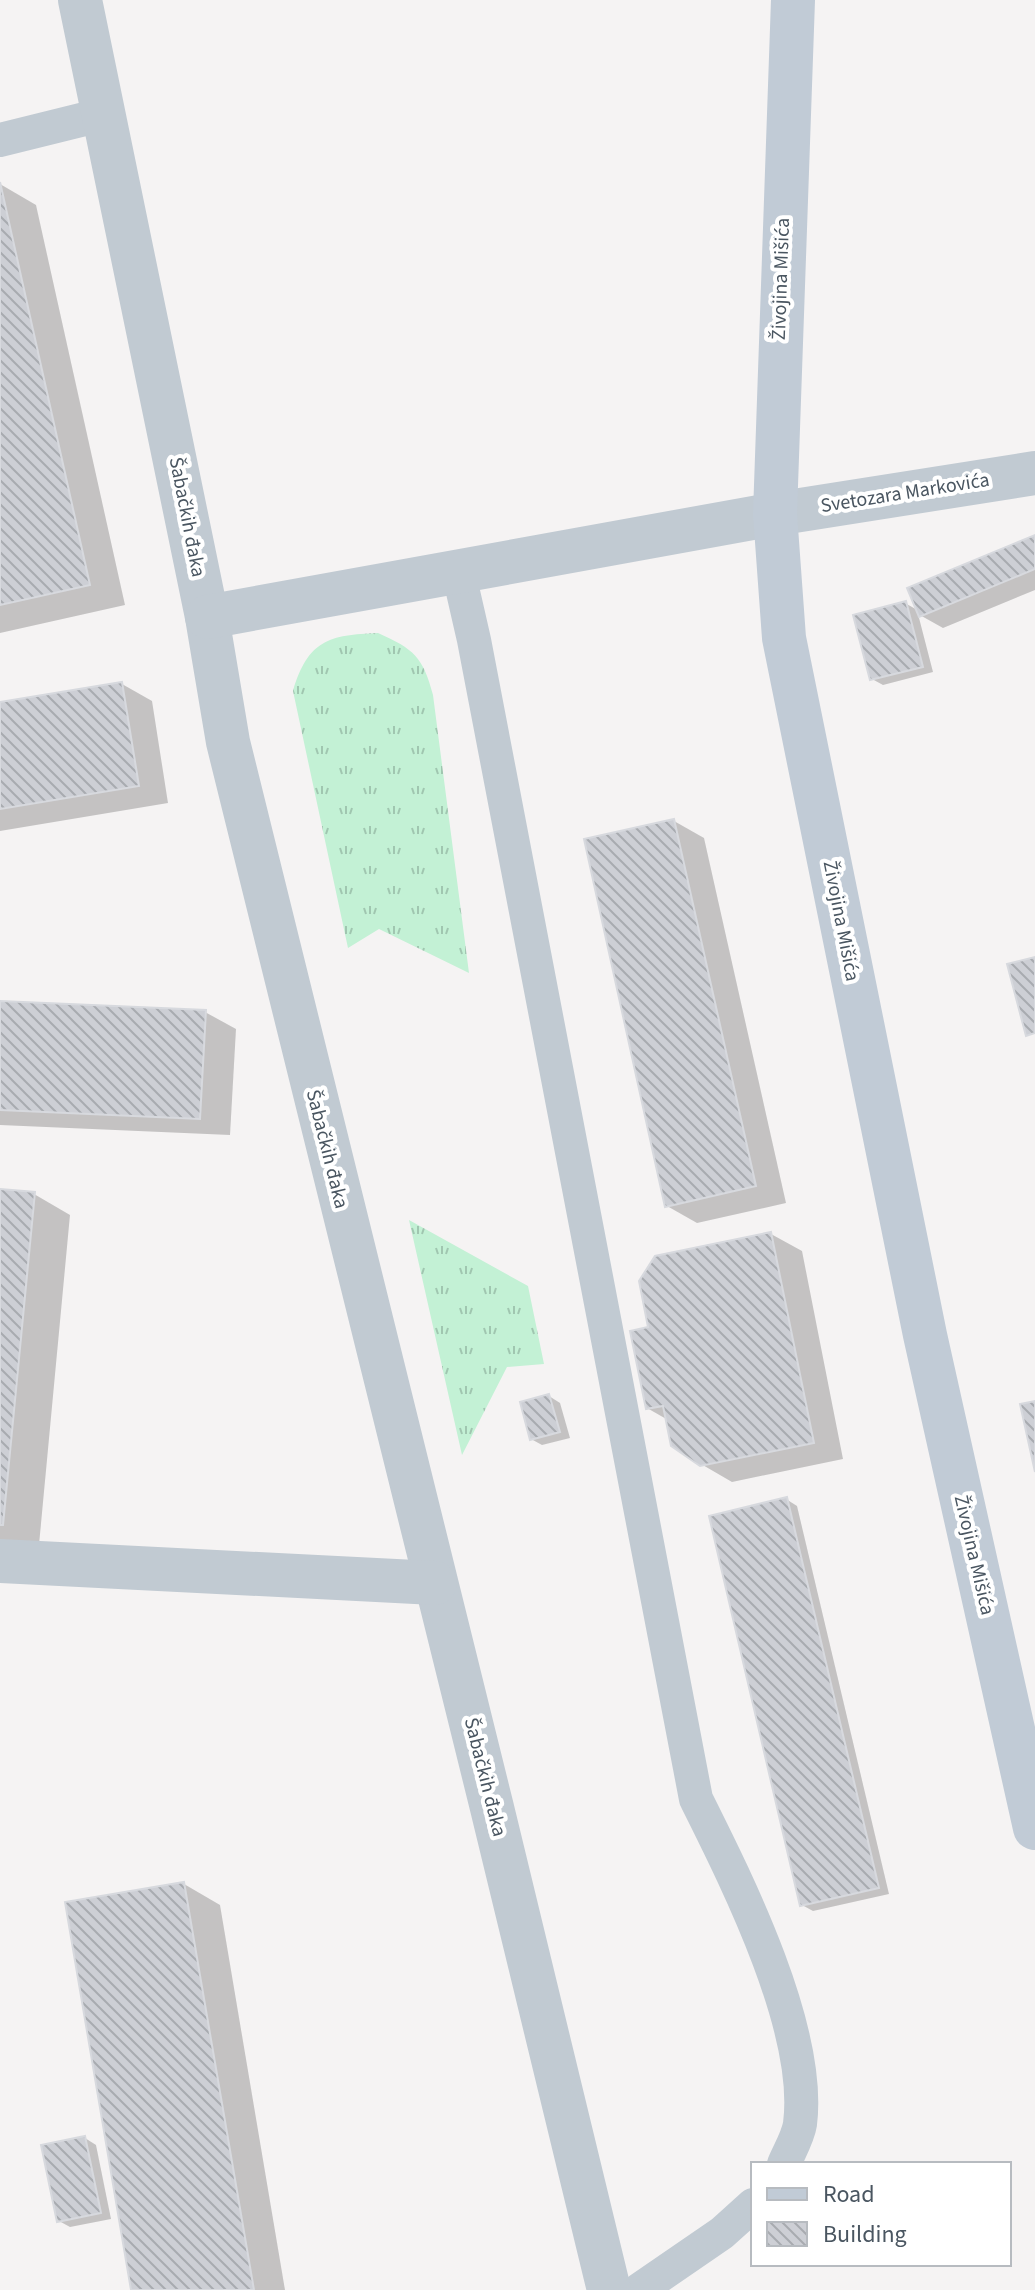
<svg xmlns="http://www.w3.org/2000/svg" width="1035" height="2290" font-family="'Source Sans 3',sans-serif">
  <defs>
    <pattern id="grass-tufts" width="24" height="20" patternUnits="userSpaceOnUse" patternTransform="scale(2)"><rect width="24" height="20" fill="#c3f1d5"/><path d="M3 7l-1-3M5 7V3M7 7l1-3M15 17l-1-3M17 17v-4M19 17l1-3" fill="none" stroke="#a0c6b0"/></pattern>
    <pattern id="building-back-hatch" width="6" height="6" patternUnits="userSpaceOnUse" patternTransform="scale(2)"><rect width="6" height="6" fill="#cdcfd5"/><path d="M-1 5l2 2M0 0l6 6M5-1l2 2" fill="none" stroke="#a8abb0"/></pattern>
  </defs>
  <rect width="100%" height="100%" fill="#f5f3f3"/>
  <g fill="url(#grass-tufts)">
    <path d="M 378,633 C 414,649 423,657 433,695 L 469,973 L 379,929 L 348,948 L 293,691 C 308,640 329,635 378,633 Z"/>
    <path d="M 409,1220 L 528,1286 L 544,1364 L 507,1367 L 462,1455 Z"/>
  </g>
  <g fill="#0003">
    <path d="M 0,184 L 36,205 L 125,605 L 0,633 Z"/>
    <path d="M 1035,537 L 1035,590 L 943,628 L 918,614 L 933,672 L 883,685 L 872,679 L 905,603 L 919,611 Z"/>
    <path d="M 122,684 L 152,701 L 168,803 L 0,831 L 0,704 Z"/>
    <path d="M 674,821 L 704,838 L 786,1203 L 697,1223 L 667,1206 Z"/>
    <path d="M 0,1003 L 205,1012 L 236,1029 L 230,1135 L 0,1125 Z"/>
    <path d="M 0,1191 L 34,1194 L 70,1215 L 39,1545 L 0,1541 Z"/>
    <path d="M 771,1234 L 802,1251 L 843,1459 L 732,1482 L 701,1464 L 668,1420 L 647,1408 L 651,1329 Z"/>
    <path d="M 549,1396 L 560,1403 L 570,1438 L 542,1445 L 531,1439 Z"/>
    <path d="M 786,1499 L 797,1506 L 889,1894 L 813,1911 L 802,1905 Z"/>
    <path d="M 184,1884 L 220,1905 L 285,2290 L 133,2290 Z"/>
    <path d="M 85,2138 L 96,2145 L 111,2219 L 70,2227 L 59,2221 Z"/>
  </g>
  <g fill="url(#building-back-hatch)" stroke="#d7d9de" stroke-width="2">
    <path d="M 0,182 L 90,585 L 0,605 Z"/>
    <path d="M 1035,535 L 1035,569 L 919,617 L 907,588 Z"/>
    <path d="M 906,601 L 923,667 L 870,680 L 853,615 Z"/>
    <path d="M 122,682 L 139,786 L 0,809 L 0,702 Z"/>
    <path d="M 674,819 L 756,1186 L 665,1207 L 584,839 Z"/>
    <path d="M 1035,957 L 1035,1033 L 1026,1036 L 1007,964 Z"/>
    <path d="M 0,1001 L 206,1010 L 200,1119 L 0,1110 Z"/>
    <path d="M 0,1189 L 35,1192 L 3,1525 L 0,1525 Z"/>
    <path d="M 771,1232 L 814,1443 L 700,1466 L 671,1446 L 663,1406 L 646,1409 L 630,1331 L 648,1327 L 639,1281 L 655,1256 Z"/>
    <path d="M 549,1394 L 560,1432 L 530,1440 L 520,1402 Z"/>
    <path d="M 1035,1401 L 1035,1472 L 1020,1404 Z"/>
    <path d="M 787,1497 L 879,1888 L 800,1906 L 709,1516 Z"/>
    <path d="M 184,1882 L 254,2290 L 131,2290 L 65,1902 Z"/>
    <path d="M 85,2136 L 101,2213 L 57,2222 L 41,2145 Z"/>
  </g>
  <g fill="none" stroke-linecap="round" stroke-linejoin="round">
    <g stroke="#c1cad2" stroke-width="34">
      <path d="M 0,140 L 105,114"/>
      <path d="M 458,570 L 474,640 L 696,1799 C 738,1883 812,2030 800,2124 C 798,2137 789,2152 784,2164"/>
      <path d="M 639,2290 L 722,2233 L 753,2205"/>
    </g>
    <g stroke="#c1cad2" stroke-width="44">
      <path d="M 80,0 L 207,617 L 228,742 C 354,1258 486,1773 609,2290"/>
      <path d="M 207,617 L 775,514 L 1035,473"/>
      <path d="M 0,1561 L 435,1583"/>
    </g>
    <path stroke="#c1cbd6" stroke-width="44" d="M 793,0 L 775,514 L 784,638 L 925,1335 L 1035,1828"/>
  </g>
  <g text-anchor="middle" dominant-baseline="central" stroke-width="8" stroke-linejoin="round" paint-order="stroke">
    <g font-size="20" fill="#4a5661" stroke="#fff">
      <text transform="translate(781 279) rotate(-88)">Živojina Mišića</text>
      <text transform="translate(905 493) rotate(-9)">Svetozara Markovića</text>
      <text transform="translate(187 517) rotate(79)">Šabačkih đaka</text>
      <text transform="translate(841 921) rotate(79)">Živojina Mišića</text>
      <text transform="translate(327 1149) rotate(76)">Šabačkih đaka</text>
      <text transform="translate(974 1555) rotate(77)">Živojina Mišića</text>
      <text transform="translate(485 1777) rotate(76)">Šabačkih đaka</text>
    </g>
  </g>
  <rect x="751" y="2162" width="260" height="104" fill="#ffffff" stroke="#b7bbc0" stroke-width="2"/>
  <rect x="767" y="2188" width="40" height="12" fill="#c1cbd6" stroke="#b7bbc0" stroke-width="2"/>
  <text x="823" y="2202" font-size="24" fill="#4a5661">Road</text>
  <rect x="767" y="2222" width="40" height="24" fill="url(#building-back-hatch)" stroke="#b7bbc0" stroke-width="2"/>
  <text x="823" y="2242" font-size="24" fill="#4a5661">Building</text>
</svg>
